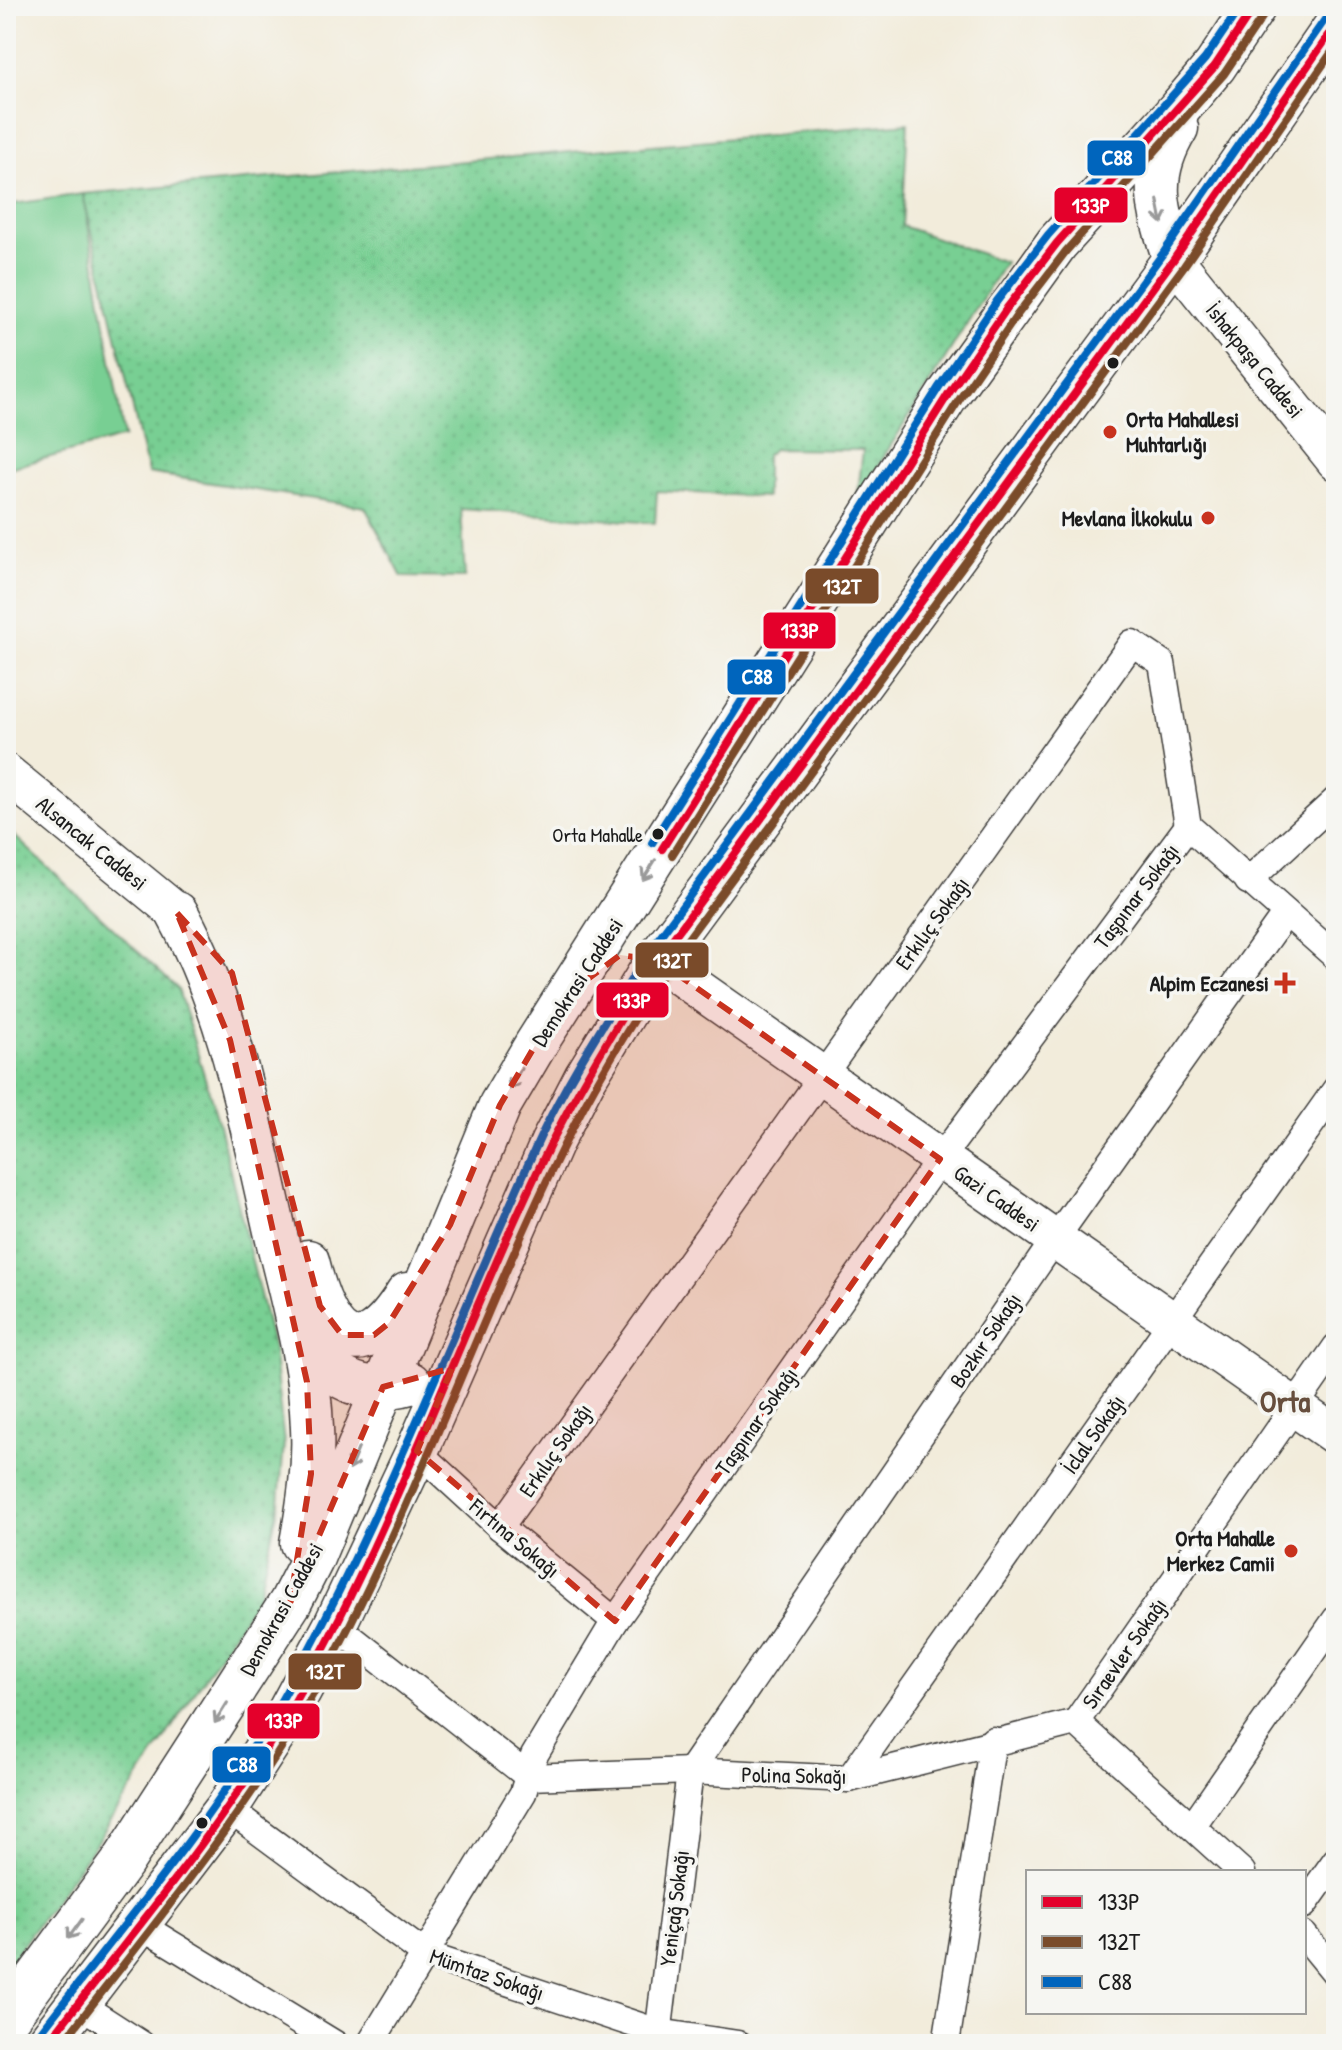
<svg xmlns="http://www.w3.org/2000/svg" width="1342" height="2050" font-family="'Patrick Hand',sans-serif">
  <defs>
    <pattern id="grass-dots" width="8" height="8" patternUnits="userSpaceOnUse" patternTransform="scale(2)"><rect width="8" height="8" fill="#78cf93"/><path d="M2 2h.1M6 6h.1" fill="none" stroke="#67b17e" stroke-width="1.8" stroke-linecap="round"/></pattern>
  </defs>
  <rect width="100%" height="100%" fill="#f6f6f2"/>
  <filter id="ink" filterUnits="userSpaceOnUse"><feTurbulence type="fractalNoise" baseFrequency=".0125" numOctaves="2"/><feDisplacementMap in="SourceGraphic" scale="16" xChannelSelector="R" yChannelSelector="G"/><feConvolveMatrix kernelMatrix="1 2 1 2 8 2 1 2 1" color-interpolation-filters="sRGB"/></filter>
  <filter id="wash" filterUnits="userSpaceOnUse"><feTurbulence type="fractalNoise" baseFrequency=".006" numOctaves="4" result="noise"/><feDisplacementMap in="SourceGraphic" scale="32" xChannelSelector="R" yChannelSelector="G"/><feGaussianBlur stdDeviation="1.8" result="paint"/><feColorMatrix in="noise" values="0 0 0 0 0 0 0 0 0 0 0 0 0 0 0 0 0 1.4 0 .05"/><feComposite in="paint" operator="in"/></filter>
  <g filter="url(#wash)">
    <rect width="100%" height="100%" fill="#f2ecdb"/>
    <g fill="url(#grass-dots)" stroke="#4a7658" stroke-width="2">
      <path d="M 908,123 L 902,226 L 1005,262 L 857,500 L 863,450 L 774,449 L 766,455 L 766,497 L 657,491 L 655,523 L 461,509 L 465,578 L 402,577 L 365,507 L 148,473 L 83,194 Z"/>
      <path d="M 6,828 L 178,989 L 218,1121 L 273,1348 L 284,1443 L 279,1503 L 258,1596 L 92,1849 L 6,1968 Z"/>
    </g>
    <path fill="#78cf93" stroke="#4a7658" stroke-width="2" d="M 83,194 L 124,437 L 6,469 L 6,205 Z"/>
  </g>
  <g filter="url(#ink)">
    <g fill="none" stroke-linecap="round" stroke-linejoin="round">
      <g stroke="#3c3b39" stroke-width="29">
        <g id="street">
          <path d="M 1248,881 L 1336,800"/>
          <path d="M 417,1451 L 500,1527 L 615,1621"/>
          <path d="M 500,1527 L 1132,643 L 1162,663 L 1188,826 L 1336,957"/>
          <path d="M 335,1625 L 529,1777 L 690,1771 L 849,1779 L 1076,1722 L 1242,1872"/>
          <path d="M 1076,1722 L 1336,1347"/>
          <path d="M 849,1779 L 1336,1089"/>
          <path d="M 227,1808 L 426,1955 L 658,2032 L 738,2044"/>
          <path d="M 1193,1825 L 1336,1619"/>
          <path d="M 1304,1905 L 1336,1860"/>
          <path d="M 140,1925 L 335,2044"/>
          <path d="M 1304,1935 L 1336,1974"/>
          <path d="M 79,2004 L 141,2044"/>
          <path d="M 370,2044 L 523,1793 L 534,1756 L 615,1621 L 940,1159 L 1188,826"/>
          <path d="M 657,2044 L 690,1771 L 1055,1239 L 1286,913"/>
          <path d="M 946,2044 L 993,1740"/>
        </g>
      </g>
      <g stroke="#3c3b39" stroke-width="41">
        <g id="secondary">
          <path d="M 1174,259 L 1336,461"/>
          <path d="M 6,773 L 177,913"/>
          <path d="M 657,960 L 1336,1436"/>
        </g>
      </g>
      <g stroke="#3c3b39" stroke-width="45">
        <g id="primary">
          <path d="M 1174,259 C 1157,208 1147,177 1177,128"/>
          <path d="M 177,913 C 231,1012 250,1122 275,1231 C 290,1295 310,1362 312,1428 C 314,1467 308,1505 301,1543"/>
          <path d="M 308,1261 C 325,1333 356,1376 407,1294"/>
          <path d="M 302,1329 C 326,1375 356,1398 410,1383"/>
          <path d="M 6,2020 L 122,1863 L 290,1603 L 312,1560 L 500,1105 L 536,1044 L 949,393 L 1057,243 L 1173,116 L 1215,66 L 1255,6"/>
          <path d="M 47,2044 L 227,1808 L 284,1720 L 335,1625 L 417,1451 L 552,1142 L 585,1078 L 657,960 L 1174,259 L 1336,25"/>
        </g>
      </g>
      <use href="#street" stroke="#fff" stroke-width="26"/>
      <use href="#secondary" stroke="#fff" stroke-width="38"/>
      <use href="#primary" stroke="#fff" stroke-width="42"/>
      <g stroke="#f6f6f2" stroke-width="14">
        <g id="bus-1">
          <path d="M 662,849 L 949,393 L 1007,308 L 1057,243 L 1215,66 L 1255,6"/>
          <path d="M 47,2044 C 128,1938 216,1835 284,1720 C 393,1536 459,1330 553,1139 C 584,1077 621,1019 657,960 L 1174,259 L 1336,25"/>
        </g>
      </g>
      <g stroke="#f6f6f2" stroke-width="14">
        <g id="bus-2">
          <path d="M 672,855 L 959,400 L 1017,315 L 1066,251 L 1224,74 L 1265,13"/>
          <path d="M 62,2044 C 141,1940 226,1839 294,1727 C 404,1543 470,1336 564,1145 C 594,1083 631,1025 667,967 L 1184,266 L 1336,46"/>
        </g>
      </g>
      <g stroke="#f6f6f2" stroke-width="14">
        <g id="bus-3">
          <path d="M 652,843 L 939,387 L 997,301 L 1048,235 L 1205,59 L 1241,6"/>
          <path d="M 37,2037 C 118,1931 207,1828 274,1713 C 380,1530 452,1329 540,1138 C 570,1074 610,1014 647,954 L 1164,252 L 1326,18"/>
        </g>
      </g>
      <use href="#bus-1" stroke="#e4002b" stroke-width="8"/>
      <use href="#bus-2" stroke="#7a4b2a" stroke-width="8"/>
      <use href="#bus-3" stroke="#0065bd" stroke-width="8"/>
    </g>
    <defs><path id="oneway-shaft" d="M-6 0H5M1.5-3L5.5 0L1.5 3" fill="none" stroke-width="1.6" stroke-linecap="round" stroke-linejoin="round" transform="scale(2)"/></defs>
    <g stroke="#999">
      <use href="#oneway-shaft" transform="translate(1160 212) rotate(79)"/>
      <use href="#oneway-shaft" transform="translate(649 870) rotate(122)"/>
      <use href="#oneway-shaft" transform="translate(515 1079) rotate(120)"/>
      <use href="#oneway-shaft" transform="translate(354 1459) rotate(112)"/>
      <use href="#oneway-shaft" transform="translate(221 1713) rotate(122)"/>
      <use href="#oneway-shaft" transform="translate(75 1929) rotate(126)"/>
    </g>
  </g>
  <path fill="#c8321e" fill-opacity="0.2" stroke="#c8321e" stroke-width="6" stroke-dasharray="16 10" stroke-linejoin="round" d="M 177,913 L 232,973 L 320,1306 L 342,1335 L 374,1335 L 389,1323 L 450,1225 L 500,1105 L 536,1044 L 573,990 L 620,955 L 657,960 L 940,1159 L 615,1621 L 417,1451 L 452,1368 L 383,1387 L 290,1603 L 311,1474 L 307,1382 L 230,1040 Z"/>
  <g fill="#1c1c1c" stroke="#f6f6f2" stroke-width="3">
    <circle cx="1113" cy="363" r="7"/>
    <circle cx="658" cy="834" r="7"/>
    <circle cx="202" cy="1823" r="7"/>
  </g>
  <g fill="#c8321e" stroke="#f6f6f2" stroke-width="3">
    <circle cx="1110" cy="432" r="8"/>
    <circle cx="1208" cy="518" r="8"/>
    <path d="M1281 971h8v8h8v8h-8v8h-8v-8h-8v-8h8z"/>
    <circle cx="1291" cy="1551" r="8"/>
  </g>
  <g text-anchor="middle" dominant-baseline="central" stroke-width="7" stroke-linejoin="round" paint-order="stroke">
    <g font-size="20" fill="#1c1c1c" stroke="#f6f6f2" text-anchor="end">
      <text x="643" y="834">Orta Mahalle</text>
    </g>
    <g font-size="22" fill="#1c1c1c" stroke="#f6f6f2">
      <text transform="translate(1255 360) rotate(51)">İshakpaşa Caddesi</text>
      <text transform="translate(92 843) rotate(39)">Alsancak Caddesi</text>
      <text transform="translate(1136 896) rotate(-53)">Taşpınar Sokağı</text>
      <text transform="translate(932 923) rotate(-54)">Erkılıç Sokağı</text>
      <text transform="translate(577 982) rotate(-57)">Demokrasi Caddesi</text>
      <text transform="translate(997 1198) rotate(35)">Gazi Caddesi</text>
      <text transform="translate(985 1340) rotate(-56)">Bozkır Sokağı</text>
      <text transform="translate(756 1421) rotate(-55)">Taşpınar Sokağı</text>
      <text transform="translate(1093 1434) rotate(-55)">İclal Sokağı</text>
      <text transform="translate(555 1450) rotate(-55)">Erkılıç Sokağı</text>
      <text transform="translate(515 1538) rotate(40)">Fırtına Sokağı</text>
      <text transform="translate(281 1609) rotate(-61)">Demokrasi Caddesi</text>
      <text transform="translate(1124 1653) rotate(-55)">Sıraevler Sokağı</text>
      <text transform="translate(794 1775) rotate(1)">Polina Sokağı</text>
      <text transform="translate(674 1908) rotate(-83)">Yeniçağ Sokağı</text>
      <text transform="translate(487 1974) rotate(19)">Mümtaz Sokağı</text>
    </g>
    <g font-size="22" font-weight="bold" fill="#1c1c1c" stroke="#f6f6f2" text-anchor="end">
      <text x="1126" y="419" text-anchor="start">Orta Mahallesi<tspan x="1126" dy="25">Muhtarlığı</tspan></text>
      <text x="1192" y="518">Mevlana İlkokulu</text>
      <text x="1269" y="983">Alpim Eczanesi</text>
      <text x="1275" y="1538">Orta Mahalle<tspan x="1275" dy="25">Merkez Camii</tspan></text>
    </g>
    <g font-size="30" font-weight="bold" fill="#674e3d" stroke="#f6f6f2">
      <text x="1285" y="1401">Orta</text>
    </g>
  </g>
  <g stroke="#f6f6f2" stroke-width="3">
    <rect x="1086" y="139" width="61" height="38" rx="8" fill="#0065bd"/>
    <rect x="1053" y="186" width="76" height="38" rx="8" fill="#e4002b"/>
    <rect x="804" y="567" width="76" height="38" rx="8" fill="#7a4b2a"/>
    <rect x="762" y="611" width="75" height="39" rx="8" fill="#e4002b"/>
    <rect x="726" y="658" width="61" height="38" rx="8" fill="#0065bd"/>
    <rect x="634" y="941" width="76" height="38" rx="8" fill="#7a4b2a"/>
    <rect x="595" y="981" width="75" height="38" rx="8" fill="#e4002b"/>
    <rect x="287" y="1652" width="76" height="39" rx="8" fill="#7a4b2a"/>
    <rect x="246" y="1702" width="75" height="38" rx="8" fill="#e4002b"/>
    <rect x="211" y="1745" width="61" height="39" rx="8" fill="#0065bd"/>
  </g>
  <g font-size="22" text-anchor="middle" font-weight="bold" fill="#fff">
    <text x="1117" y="165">C88</text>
    <text x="1091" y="213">133P</text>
    <text x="842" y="594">132T</text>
    <text x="800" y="638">133P</text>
    <text x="757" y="684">C88</text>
    <text x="672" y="968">132T</text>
    <text x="632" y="1008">133P</text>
    <text x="325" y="1679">132T</text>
    <text x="284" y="1728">133P</text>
    <text x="242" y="1772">C88</text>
  </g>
  <rect width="1342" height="2050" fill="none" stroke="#f6f6f2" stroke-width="32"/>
  <rect x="1026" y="1870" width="280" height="144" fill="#f6f6f2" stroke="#9f9f9c" stroke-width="2"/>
  <rect x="1042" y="1896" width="40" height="12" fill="#e4002b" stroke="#9f9f9c" stroke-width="2"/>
  <text x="1098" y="1910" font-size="24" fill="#1c1c1c">133P</text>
  <rect x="1042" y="1936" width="40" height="12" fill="#7a4b2a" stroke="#9f9f9c" stroke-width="2"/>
  <text x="1098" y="1950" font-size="24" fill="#1c1c1c">132T</text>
  <rect x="1042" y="1976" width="40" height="12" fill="#0065bd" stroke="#9f9f9c" stroke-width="2"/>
  <text x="1098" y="1990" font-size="24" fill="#1c1c1c">C88</text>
</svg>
